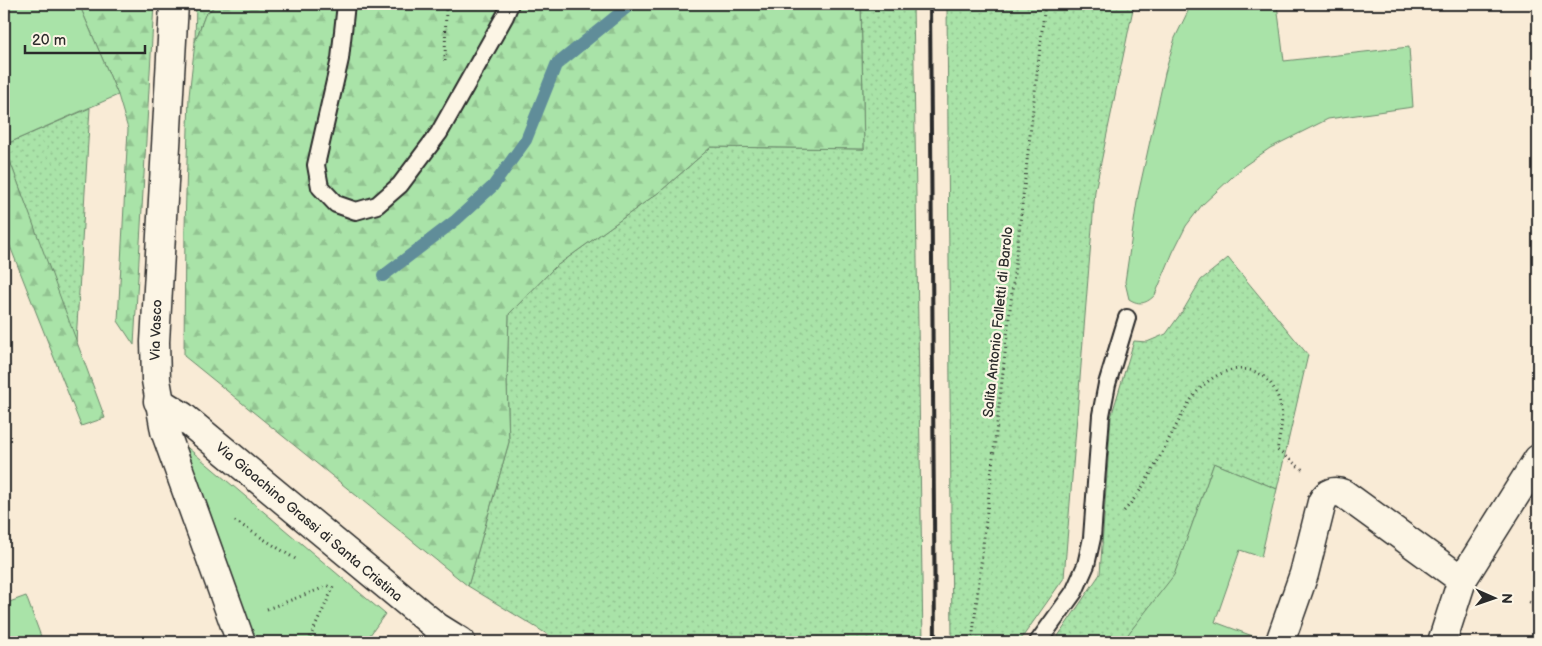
<svg xmlns="http://www.w3.org/2000/svg" width="1542" height="646" font-family="'Balsamiq Sans',sans-serif">
  <defs>
    <pattern id="grass-dots" width="8" height="8" patternUnits="userSpaceOnUse" patternTransform="scale(1.25)"><rect width="8" height="8" fill="#a9e3a8"/><path d="M2 2h.1M6 6h.1" fill="none" stroke="#92c391" stroke-width="1.8" stroke-linecap="round"/></pattern>
    <pattern id="forest-firs" width="22" height="20" patternUnits="userSpaceOnUse" patternTransform="scale(1.25)"><rect width="22" height="20" fill="#a9e3a8"/><path d="M5 1l3.5 6h-7zM16 11l3.5 6h-7z" fill="#92c391"/></pattern>
  </defs>
  <rect width="100%" height="100%" fill="#f9ebd6"/>
  <filter id="ink" filterUnits="userSpaceOnUse"><feTurbulence type="fractalNoise" baseFrequency=".02" numOctaves="2"/><feDisplacementMap in="SourceGraphic" scale="10" xChannelSelector="R" yChannelSelector="G"/><feConvolveMatrix kernelMatrix="1 2 1 2 8 2 1 2 1" color-interpolation-filters="sRGB"/></filter>
  <g filter="url(#ink)">
    <g fill="url(#grass-dots)" stroke="#6a876a">
      <path d="M 196,4 L 217,4 L 205,15 L 195,42 Z"/>
      <path d="M 861,4 L 913,4 L 923,642 L 560,642 L 468,586 L 509,442 L 507,382 L 509,314 L 555,267 L 662,190 L 711,147 L 864,149 Z"/>
      <path d="M 947,4 L 1136,4 L 1133,9 L 1095,191 L 1064,578 L 1019,642 L 952,642 Z"/>
      <path d="M 90,108 L 76,342 L 4,145 Z"/>
      <path d="M 1228,258 L 1308,355 L 1277,489 L 1214,463 L 1174,576 L 1122,642 L 1054,642 L 1100,574 L 1111,417 L 1134,341 L 1147,342 L 1166,334 L 1184,309 L 1201,280 Z"/>
    </g>
    <g fill="url(#forest-firs)" stroke="#6a876a">
      <path d="M 79,4 L 154,4 L 134,345 L 118,321 L 128,129 L 118,95 Z"/>
      <path d="M 217,4 L 861,4 L 864,149 L 711,147 L 662,190 L 555,267 L 509,314 L 507,382 L 509,442 L 468,586 L 184,356 L 185,226 L 189,96 L 195,42 L 205,15 Z"/>
      <path d="M 4,145 L 105,418 L 81,426 L 4,231 Z"/>
    </g>
    <g fill="#a9e3a8" stroke="#6a876a">
      <path d="M 4,4 L 79,4 L 118,95 L 4,145 Z"/>
      <path d="M 1222,4 L 1277,4 L 1284,61 L 1409,47 L 1413,107 L 1328,119 L 1270,148 L 1244,166 L 1202,205 L 1186,226 L 1173,252 L 1155,295 C 1147,303 1140,306 1129,299 L 1125,282 L 1138,195 L 1165,73 L 1175,38 L 1190,7 Z"/>
      <path d="M 182,443 L 385,614 L 365,642 L 256,642 Z"/>
      <path d="M 1214,463 L 1277,489 L 1261,557 L 1240,550 L 1215,622 L 1266,641 L 1122,642 L 1174,575 Z"/>
      <path d="M 26,596 L 43,642 L 4,642 L 4,604 Z"/>
    </g>
    <g fill="none" stroke-linecap="round" stroke-linejoin="round">
      <path stroke="#608d99" stroke-width="12" d="M 383,276 L 456,220 L 493,186 L 526,140 L 556,65 L 631,4"/>
      <g stroke="#2b2b2b" stroke-width="20">
        <g id="service">
          <path d="M 346,4 L 340,59 L 316,165 L 320,187 L 336,204 L 356,211 L 377,205 L 400,185 L 439,133 L 505,16 L 510,4"/>
          <path d="M 1038,642 L 1074,592 L 1086,565 L 1092,538 L 1101,415 L 1107,384 L 1127,318"/>
        </g>
      </g>
      <g stroke="#2b2b2b" stroke-width="31">
        <g id="minor">
          <path d="M 174,4 L 155,342 L 156,380 L 165,431 L 241,642"/>
          <path d="M 158,401 L 182,416 L 437,627 L 461,642"/>
          <path d="M 1280,642 L 1304,574 L 1322,502 C 1327,492 1334,490 1344,494 L 1462,580"/>
          <path d="M 1442,642 L 1462,580 L 1538,459"/>
        </g>
      </g>
      <g stroke="#2b2b2b" stroke-width="3" stroke-dasharray="1 4" stroke-linecap="butt">
        <path d="M 445,61 L 446,4"/>
        <path d="M 1124,511 C 1145,488 1159,458 1174,430 C 1183,413 1191,395 1206,383 C 1235,359 1271,366 1280,404 C 1284,419 1280,435 1277,450 L 1303,470"/>
        <path d="M 235,521 L 297,560"/>
        <path d="M 1529,602 L 1538,606"/>
        <path d="M 267,609 L 331,585"/>
        <path d="M 308,642 L 334,586"/>
        <path d="M 972,642 L 1045,4"/>
      </g>
      <use href="#service" stroke="#fcf5e5" stroke-width="16"/>
      <use href="#minor" stroke="#fcf5e5" stroke-width="28"/>
      <path stroke="#2b2b2b" stroke-width="4" d="M 930,4 L 935,642"/>
    </g>
  </g>
  <g text-anchor="middle" dominant-baseline="central" stroke-width="4.5" stroke-linejoin="round" paint-order="stroke">
    <g font-size="14" fill="#2b2b2b" stroke="#fcf5e5">
      <text transform="translate(998 322) rotate(-84)">Salita Antonio Falletti di Barolo</text>
      <text transform="translate(156 330) rotate(-88)">Via Vasco</text>
      <text transform="translate(309 522) rotate(40)">Via Gioachino Grassi di Santa Cristina</text>
    </g>
  </g>
  <rect width="1542" height="646" fill="none" stroke="#fcf5e5" stroke-width="20"/>
  <rect x="10" y="10" width="1522" height="626" fill="none" stroke="#2b2b2b" stroke-width="2" filter="url(#ink)"/>
  <g transform="translate(1494 598) rotate(92)" stroke="#fcf5e5" stroke-width="4" paint-order="stroke">
  <path d="M0-4L9 19L0 12L-9 19Z" fill="#2b2b2b"/>
  <text y="-8" font-size="14" font-weight="bold" text-anchor="middle" fill="#2b2b2b">N</text>
  </g>
  <path d="M25 45v8h120v-8" fill="none" stroke="#2b2b2b" stroke-width="2.5"/>
  <text x="32" y="45" font-size="15" fill="#2b2b2b" stroke="#fcf5e5" stroke-width="4" paint-order="stroke">20 m</text>
</svg>
